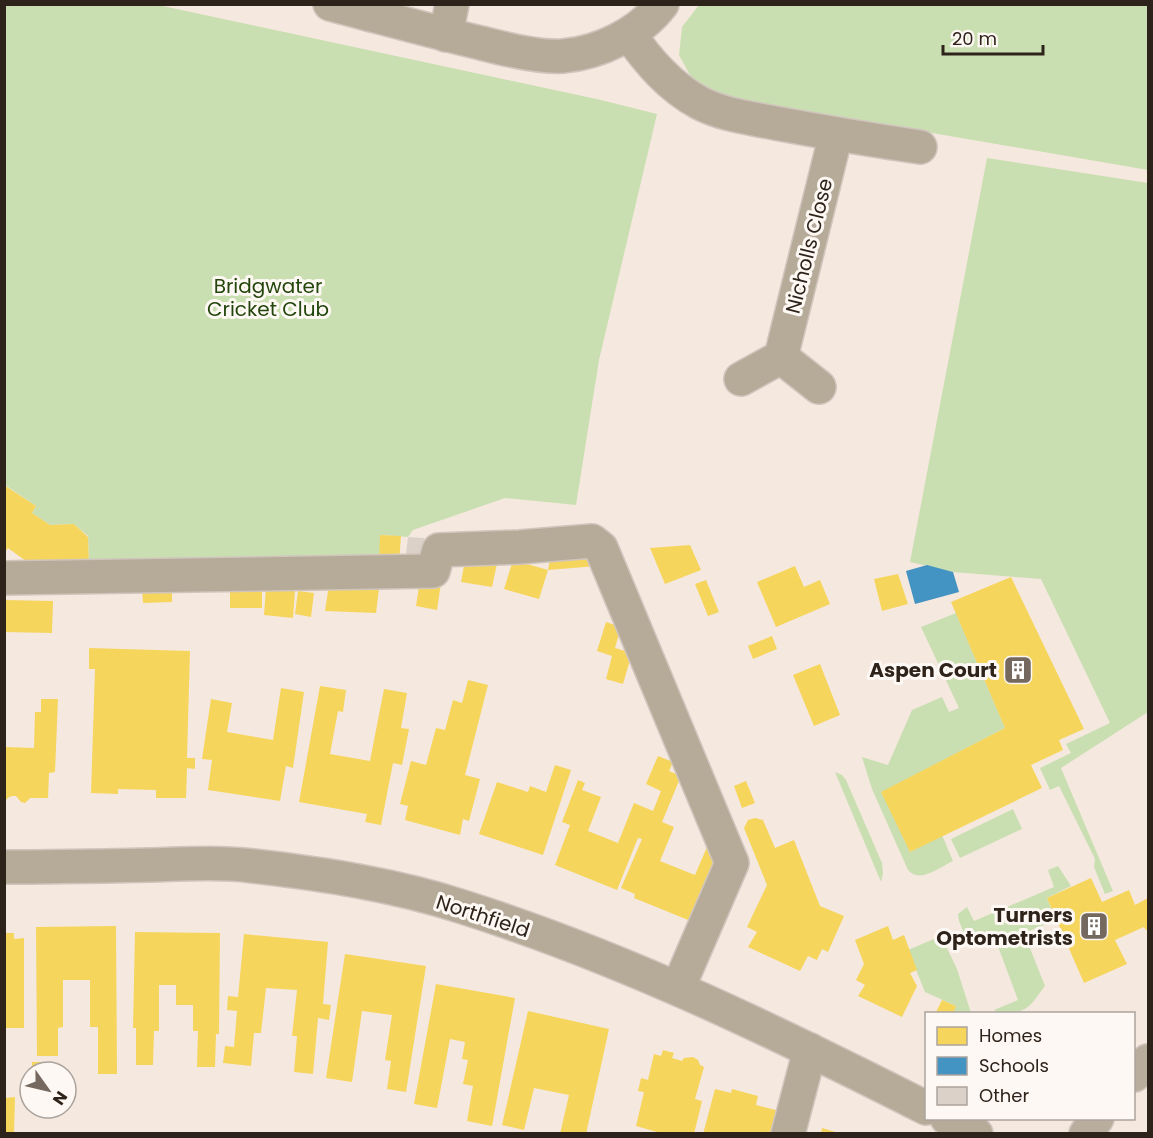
<svg xmlns="http://www.w3.org/2000/svg" width="1153" height="1138" font-family="Poppins,sans-serif">
  <rect width="100%" height="100%" fill="#f5e8df"/>
  <g fill="#cadfb1">
    <path d="M 4,5 L 158,5 L 601,100 L 657,114 L 599,360 L 576,505 L 505,498 L 413,530 L 408,537 L 381,535 L 379,562 L 89,567 L 88,536 L 74,524 L 50,525 L 32,513 L 36,506 L 5,485 Z"/>
    <path d="M 699,5 L 1148,5 L 1148,170 L 717,96 L 692,79 L 679,55 L 682,27 Z"/>
    <path d="M 987,158 L 1148,183 L 1148,712 L 1061,768 L 1113,891 L 1105,894 L 1094,867 L 1095,859 L 1059,786 L 1050,790 L 1040,768 L 1071,753 L 1066,744 L 1110,723 L 1041,579 L 953,572 L 910,562 Z"/>
    <path d="M 956,613 L 1005,728 L 882,792 L 910,852 L 942,835 L 953,861 C 940,867 920,884 908,870 L 872,789 L 862,757 L 888,765 L 912,710 L 942,697 L 949,712 L 959,708 L 921,627 Z"/>
    <path d="M 835,772 L 842,775 L 846,780 L 882,863 L 883,873 L 881,882 Z"/>
    <path d="M 1013,809 L 1022,829 L 960,858 L 951,839 Z"/>
    <path d="M 1058,866 L 1071,886 L 1047,898 L 1056,920 L 1024,933 L 1045,986 C 1033,1001 1029,1013 1008,1013 C 1002,1013 999,1014 994,1010 L 1018,1000 L 993,933 L 968,943 L 959,921 L 958,914 L 967,907 L 974,921 L 1054,887 L 1048,870 Z"/>
    <path d="M 941,936 L 957,969 L 971,1013 L 953,1013 L 956,1006 L 925,992 L 908,950 Z"/>
  </g>
  <g fill="#f6d55c">
    <path d="M 4,485 L 36,506 L 32,513 L 50,525 L 74,524 L 88,537 L 89,567 L 34,567 L 8,548 L 4,554 Z"/>
    <path d="M 380,535 L 401,536 L 399,563 L 379,562 Z"/>
    <path d="M 690,545 L 701,570 L 665,584 L 650,548 Z"/>
    <path d="M 591,550 L 597,566 L 548,570 L 551,555 Z"/>
    <path d="M 498,559 L 492,587 L 461,582 L 465,560 Z"/>
    <path d="M 513,560 L 548,570 L 539,599 L 504,589 Z"/>
    <path d="M 795,566 L 804,587 L 820,580 L 830,604 L 776,627 L 757,582 Z"/>
    <path d="M 898,574 L 908,604 L 882,611 L 874,579 Z"/>
    <path d="M 1011,577 L 1084,729 L 1059,740 L 1063,750 L 1031,765 L 1042,788 L 910,852 L 881,792 L 1005,728 L 951,602 Z"/>
    <path d="M 330,578 L 380,581 L 376,613 L 325,611 Z"/>
    <path d="M 420,580 L 441,583 L 437,610 L 416,606 Z"/>
    <path d="M 706,580 L 719,612 L 708,616 L 695,584 Z"/>
    <rect x="230" y="583" width="32" height="25"/>
    <path d="M 172,585 L 172,602 L 143,603 L 142,586 Z"/>
    <path d="M 266,587 L 295,590 L 293,618 L 264,615 Z"/>
    <path d="M 298,591 L 314,593 L 311,617 L 295,614 Z"/>
    <path d="M 4,600 L 53,601 L 52,633 L 4,632 Z"/>
    <path d="M 606,622 L 621,627 L 615,648 L 632,653 L 623,684 L 606,679 L 612,656 L 597,651 Z"/>
    <path d="M 772,636 L 777,649 L 753,659 L 748,646 Z"/>
    <path d="M 89,648 L 190,651 L 187,758 L 195,758 L 195,769 L 187,768 L 186,798 L 156,798 L 156,790 L 118,789 L 118,794 L 91,793 L 95,669 L 89,669 Z"/>
    <path d="M 820,664 L 840,715 L 814,726 L 793,675 Z"/>
    <path d="M 468,680 L 488,685 L 465,775 L 480,779 L 469,821 L 463,819 L 460,835 L 405,820 L 408,806 L 400,804 L 411,761 L 426,765 L 436,728 L 445,730 L 453,700 L 462,703 Z"/>
    <path d="M 320,686 L 346,690 L 343,712 L 338,711 L 330,754 L 370,761 L 384,689 L 407,693 L 401,728 L 409,729 L 402,765 L 393,763 L 381,825 L 365,822 L 367,814 L 299,802 Z"/>
    <path d="M 281,688 L 304,692 L 293,768 L 286,766 L 280,801 L 208,790 L 212,760 L 202,759 L 211,699 L 232,703 L 227,732 L 273,740 Z"/>
    <path d="M 41,699 L 58,699 L 55,772 L 49,773 L 48,798 L 30,798 L 25,803 L 21,802 L 16,796 L 13,796 L 9,797 L 4,802 L 4,747 L 34,748 L 35,712 L 41,712 Z"/>
    <path d="M 658,756 L 673,762 L 669,771 L 681,776 L 662,822 L 674,827 L 660,861 L 695,875 L 710,840 L 725,861 L 698,924 L 634,898 L 635,894 L 621,888 L 642,839 L 638,838 L 617,890 L 555,865 L 570,825 L 562,822 L 578,780 L 585,783 L 582,790 L 601,797 L 588,831 L 618,843 L 634,803 L 653,811 L 661,791 L 646,784 Z"/>
    <path d="M 555,765 L 571,770 L 543,855 L 479,834 L 497,782 L 528,792 L 530,786 L 546,792 Z"/>
    <path d="M 746,781 L 755,803 L 742,808 L 734,786 Z"/>
    <path d="M 755,818 L 763,820 L 775,848 L 794,840 L 820,906 L 844,916 L 828,952 L 822,949 L 817,960 L 808,956 L 800,971 L 748,947 L 757,932 L 747,927 L 767,885 L 744,828 L 748,820 Z"/>
    <path d="M 1091,878 L 1102,902 L 1129,890 L 1135,905 L 1148,898 L 1148,929 L 1146,930 L 1144,927 L 1115,940 L 1127,964 L 1084,983 L 1047,898 Z"/>
    <path d="M 116,926 L 117,1074 L 98,1074 L 98,1027 L 90,1027 L 90,980 L 63,980 L 63,1027 L 58,1028 L 58,1056 L 37,1056 L 36,927 Z"/>
    <path d="M 888,926 L 893,940 L 904,935 L 917,970 L 910,973 L 917,986 L 902,1017 L 858,996 L 865,985 L 856,980 L 864,964 L 855,940 Z"/>
    <path d="M 135,932 L 220,933 L 219,1034 L 216,1034 L 215,1067 L 197,1067 L 198,1031 L 193,1031 L 193,1005 L 176,1005 L 176,985 L 159,985 L 159,1031 L 154,1031 L 153,1065 L 136,1065 L 136,1028 L 133,1028 Z"/>
    <path d="M 4,933 L 14,933 L 14,939 L 24,938 L 24,1028 L 4,1028 Z"/>
    <path d="M 244,934 L 328,942 L 323,1004 L 331,1005 L 329,1020 L 318,1018 L 313,1074 L 294,1072 L 297,1036 L 292,1036 L 297,990 L 266,988 L 261,1033 L 254,1033 L 251,1066 L 223,1063 L 225,1046 L 234,1047 L 237,1011 L 227,1010 L 228,996 L 238,997 Z"/>
    <path d="M 345,954 L 426,966 L 406,1092 L 387,1089 L 391,1061 L 385,1060 L 392,1015 L 362,1011 L 352,1082 L 326,1078 Z"/>
    <path d="M 436,984 L 515,998 L 492,1126 L 467,1121 L 473,1086 L 463,1084 L 468,1060 L 462,1059 L 465,1042 L 450,1039 L 437,1108 L 414,1104 Z"/>
    <path d="M 942,1000 L 956,1006 L 953,1014 L 935,1014 Z"/>
    <path d="M 528,1011 L 609,1029 L 586,1134 L 560,1134 L 569,1095 L 534,1088 L 524,1130 L 502,1125 Z"/>
    <path d="M 663,1050 L 674,1053 L 672,1058 L 682,1061 L 684,1058 L 693,1057 L 698,1060 L 700,1065 L 704,1067 L 695,1099 L 702,1101 L 694,1134 L 664,1134 L 636,1126 L 644,1092 L 638,1091 L 641,1078 L 648,1080 L 654,1054 L 661,1056 Z"/>
    <rect x="32" y="1062" width="19" height="10"/>
    <path d="M 715,1089 L 731,1093 L 732,1089 L 758,1096 L 756,1105 L 787,1113 L 782,1134 L 703,1134 Z"/>
    <path d="M 15,1097 L 14,1134 L 7,1134 L 4,1130 L 4,1098 Z"/>
    <path d="M 822,1128 L 839,1133 L 839,1134 L 821,1134 Z"/>
  </g>
  <path fill="#4393c3" d="M 927,565 L 953,572 L 959,592 L 915,604 L 906,571 Z"/>
  <path fill="#dcd1c8" d="M 408,537 L 424,538 L 423,556 L 406,555 Z"/>
  <g fill="none" stroke-linecap="round" stroke-linejoin="round">
    <g stroke="#d0c5bd" stroke-width="36">
      <g id="minor">
        <path d="M 330,4 C 380,17 430,31 481,43 C 504,49 540,58 563,56 C 599,53 639,34 662,4"/>
        <path d="M 629,34 C 648,61 670,87 700,103 C 723,115 751,118 775,123 C 824,132 872,140 920,147"/>
        <path d="M 446,35 L 452,4"/>
        <path d="M 781,357 L 819,387"/>
        <path d="M 741,379 L 781,357 L 836,134"/>
        <path d="M 4,578 L 433,571 L 439,550 L 520,547 L 592,541 L 601,548 L 732,863 L 678,988"/>
        <path d="M 4,867 C 53,867 102,866 151,865 C 184,864 219,862 253,866 C 323,874 396,885 463,907 C 624,958 776,1032 926,1108"/>
        <path d="M 947,1118 L 976,1134"/>
        <path d="M 788,1134 L 810,1050"/>
      </g>
    </g>
    <g stroke="#d0c5bd" stroke-width="36">
      <g id="major">
        <path d="M 1134,1075 L 1148,1061"/>
        <path d="M 1086,1134 L 1097,1118"/>
      </g>
    </g>
    <use href="#minor" stroke="#b6ab99" stroke-width="33"/>
    <use href="#major" stroke="#b9ad9e" stroke-width="33"/>
  </g>
  <defs>
    <g id="building-square" transform="scale(1.5)"><rect x="-9" y="-9" width="18" height="18" rx="4" fill="#74685f" stroke="#fef8f4"/><path d="M-4-6H4V6H1V3H-1V6H-4ZM-2.5-4.3h1.7v1.8h-1.7ZM.8-4.3h1.7v1.8H.8ZM-2.5-1h1.7V.8h-1.7ZM.8-1h1.7V.8H.8Z" fill="#fff"/></g>
  </defs>
  <g fill-rule="evenodd">
    <use href="#building-square" x="1018" y="670"/>
    <use href="#building-square" x="1094" y="926"/>
  </g>
  <g text-anchor="middle" dominant-baseline="central" stroke-width="6" stroke-linejoin="round" paint-order="stroke">
    <g font-size="20" fill="#2e231a" stroke="#fef8f4">
      <text transform="translate(809 246) rotate(-76)">Nicholls Close</text>
      <text transform="translate(483 916) rotate(18)">Northfield</text>
    </g>
    <g font-size="20" fill="#23460c" stroke="#fef8f4">
      <text x="268" y="286">Bridgwater<tspan x="268" dy="23">Cricket Club</tspan></text>
    </g>
    <g font-size="20" font-weight="bold" fill="#2e231a" stroke="#fef8f4" text-anchor="end">
      <text x="997" y="670">Aspen Court</text>
      <text x="1073" y="915">Turners<tspan x="1073" dy="23">Optometrists</tspan></text>
    </g>
  </g>
  <rect width="1153" height="1138" fill="none" stroke="#2e231a" stroke-width="12"/>
  <rect x="925" y="1012" width="210" height="108" fill="#fef8f4" stroke="#aba39d" stroke-width="1.5"/>
  <rect x="937" y="1027" width="30" height="18" fill="#f6d55c" stroke="#aba39d" stroke-width="1.5"/>
  <text x="979" y="1042" font-size="18" fill="#2e231a">Homes</text>
  <rect x="937" y="1057" width="30" height="18" fill="#4393c3" stroke="#aba39d" stroke-width="1.5"/>
  <text x="979" y="1072" font-size="18" fill="#2e231a">Schools</text>
  <rect x="937" y="1087" width="30" height="18" fill="#dcd1c8" stroke="#aba39d" stroke-width="1.5"/>
  <text x="979" y="1102" font-size="18" fill="#2e231a">Other</text>
  <g transform="translate(48 1090) rotate(124)"><circle r="28" fill="#fef8f4" stroke="#aba39d" stroke-width="1.5"/>
  <path d="M0-4.5L10 22L0 15L-10 22Z" fill="#74685f"/>
  <text y="-9" font-size="16" font-weight="bold" text-anchor="middle" fill="#2e231a">N</text>
  </g>
  <path d="M943 45v9h100v-9" fill="none" stroke="#2e231a" stroke-width="3"/>
  <text x="952" y="45" font-size="18" fill="#2e231a" stroke="#fef8f4" stroke-width="4.5" paint-order="stroke">20 m</text>
</svg>
